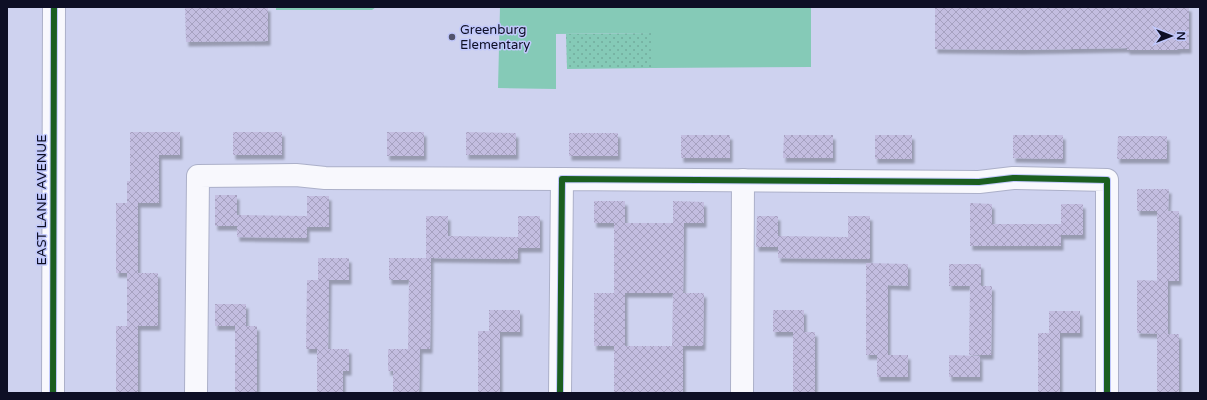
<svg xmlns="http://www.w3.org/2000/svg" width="1207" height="400" font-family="'Varela Round',sans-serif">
  <defs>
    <pattern id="grass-tufts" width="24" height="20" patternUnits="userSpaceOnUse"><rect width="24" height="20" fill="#85cab7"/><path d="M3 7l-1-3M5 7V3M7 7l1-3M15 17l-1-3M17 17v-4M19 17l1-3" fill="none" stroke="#72ac9d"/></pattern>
    <pattern id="park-dots" width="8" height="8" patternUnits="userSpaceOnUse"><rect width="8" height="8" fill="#85cab7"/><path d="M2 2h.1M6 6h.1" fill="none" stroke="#72ac9d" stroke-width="1.8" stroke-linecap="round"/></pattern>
    <pattern id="building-cross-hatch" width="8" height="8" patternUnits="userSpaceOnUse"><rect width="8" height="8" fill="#c3bde0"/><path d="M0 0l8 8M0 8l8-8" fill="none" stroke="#a6a1c0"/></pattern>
    <filter id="shadow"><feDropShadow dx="2.5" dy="4.5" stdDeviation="1" flood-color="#0004"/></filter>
  </defs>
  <rect width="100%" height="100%" fill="#ced2ef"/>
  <path fill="url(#grass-tufts)" d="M 276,7 L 376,7 L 372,10 L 276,10 Z"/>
  <path fill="url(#park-dots)" d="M 652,33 L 652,68 L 567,69 L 566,34 Z"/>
  <path fill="#85cab7" d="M 500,7 L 811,7 L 811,67 L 652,68 L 652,33 L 556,34 L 556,89 L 498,88 Z"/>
  <g fill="url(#building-cross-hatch)" filter="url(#shadow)">
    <path d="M 185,7 L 268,7 L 268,41 L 186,42 Z"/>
    <path d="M 935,7 L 1189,7 L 1189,49 L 1178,49 L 1178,50 L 1127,50 L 1127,48 L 1020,50 L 935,49 Z"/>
    <path d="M 130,132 L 180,132 L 180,155 L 159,155 L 159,203 L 138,203 L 138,273 L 158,273 L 158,326 L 138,326 L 138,393 L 116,393 L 116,326 L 127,326 L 127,273 L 116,273 L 116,203 L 127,203 L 127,181 L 130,181 Z"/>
    <rect x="233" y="132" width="49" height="23"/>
    <rect x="387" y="132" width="37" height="24"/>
    <path d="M 466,132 L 516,133 L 516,155 L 466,155 Z"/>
    <rect x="569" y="133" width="49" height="23"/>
    <rect x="681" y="135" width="49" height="23"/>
    <path d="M 784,135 L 833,135 L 833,158 L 783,158 Z"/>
    <rect x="875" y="135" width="37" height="24"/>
    <path d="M 1013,135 L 1063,135 L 1063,159 L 1013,158 Z"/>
    <path d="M 1118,136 L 1167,136 L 1167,159 L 1117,159 Z"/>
    <path d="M 1137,189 L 1169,189 L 1168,211 L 1179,211 L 1179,281 L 1157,281 L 1157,211 L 1137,211 Z"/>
    <path d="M 215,195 L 237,195 L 237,215 L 307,216 L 307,238 L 237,237 L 237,226 L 215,226 Z"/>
    <rect x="307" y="196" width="22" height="31"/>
    <path d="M 594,201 L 625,201 L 625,223 L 673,223 L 673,201 L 704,202 L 704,223 L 684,223 L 683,293 L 625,293 L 625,346 L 683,346 L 683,393 L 614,393 L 614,346 L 594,346 L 594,293 L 614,293 L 614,223 L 594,223 Z"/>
    <path d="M 970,203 L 992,204 L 992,224 L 1061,224 L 1061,246 L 970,246 Z"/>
    <rect x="1061" y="204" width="22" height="31"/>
    <path d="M 426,216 L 448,216 L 448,236 L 518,237 L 518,259 L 431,258 L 430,349 L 420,349 L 419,393 L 393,393 L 393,371 L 388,371 L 388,349 L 408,349 L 409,280 L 389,280 L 389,258 L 426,258 Z"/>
    <rect x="518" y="216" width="22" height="32"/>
    <path d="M 757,216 L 778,216 L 778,236 L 848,237 L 848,216 L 870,216 L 870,259 L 778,258 L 778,247 L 756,247 Z"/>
    <path d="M 318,258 L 349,258 L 349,280 L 329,280 L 328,349 L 349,349 L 349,371 L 343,371 L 343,393 L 317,393 L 317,349 L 306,349 L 307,280 L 318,280 Z"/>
    <path d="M 866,263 L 908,264 L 908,286 L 888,285 L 888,355 L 908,355 L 908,377 L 877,377 L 877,355 L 866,355 Z"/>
    <path d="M 949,264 L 981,264 L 981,286 L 992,286 L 991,355 L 969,355 L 970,286 L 949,286 Z"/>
    <path d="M 1137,280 L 1168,281 L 1168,334 L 1137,333 Z"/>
    <path d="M 673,293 L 704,293 L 703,346 L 672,346 Z"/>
    <path d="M 215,304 L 246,304 L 246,326 L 257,326 L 257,393 L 235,393 L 235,326 L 215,326 Z"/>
    <path d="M 489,310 L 520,310 L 520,332 L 500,332 L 500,393 L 478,393 L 478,331 L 489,331 Z"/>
    <path d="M 773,310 L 804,310 L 804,332 L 815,332 L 815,393 L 793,393 L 793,332 L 773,332 Z"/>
    <path d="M 1049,311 L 1080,311 L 1080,333 L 1060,333 L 1060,393 L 1038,393 L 1038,333 L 1049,333 Z"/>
    <rect x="1157" y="334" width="22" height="59"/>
    <path d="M 949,355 L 980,356 L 980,377 L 949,377 Z"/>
  </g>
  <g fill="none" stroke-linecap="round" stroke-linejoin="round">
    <g stroke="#acb0c9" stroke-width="24">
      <g id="minor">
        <path d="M 53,393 L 54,7"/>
        <path d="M 196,393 L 198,176 L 296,175 L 325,178 L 562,179"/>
        <path d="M 560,393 L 562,179 L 979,182 L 1013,178 L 1107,180 L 1107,393"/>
        <path d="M 742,393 L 743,180"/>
      </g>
    </g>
    <use href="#minor" stroke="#f8f8fd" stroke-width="22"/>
    <g stroke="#c1c8fc" stroke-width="8">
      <g id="cycleway">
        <path d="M 53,393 L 54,7"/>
        <path d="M 560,393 L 562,179 L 979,182 L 1013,178 L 1107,180 L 1107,393"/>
      </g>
    </g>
    <use href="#cycleway" stroke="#1b5e20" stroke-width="6"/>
  </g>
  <circle fill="#51536c" stroke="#c1c8fc" stroke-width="1.5" cx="452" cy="37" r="4"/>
  <g text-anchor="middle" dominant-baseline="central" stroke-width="3" stroke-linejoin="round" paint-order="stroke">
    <g font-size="13" fill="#0e0f25" stroke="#c1c8fc" text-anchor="start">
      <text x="460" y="30">Greenburg<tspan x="460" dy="15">Elementary</tspan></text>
    </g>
    <g font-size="13" fill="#0e0f25" stroke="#c1c8fc">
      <text transform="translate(42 200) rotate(-90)">EAST LANE AVENUE</text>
    </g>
  </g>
  <rect width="1207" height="400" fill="none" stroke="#0e0f25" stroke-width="16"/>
  <g transform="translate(1171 36) rotate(90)" stroke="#c1c8fc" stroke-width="3" paint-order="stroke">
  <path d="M0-3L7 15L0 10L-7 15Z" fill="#0e0f25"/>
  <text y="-6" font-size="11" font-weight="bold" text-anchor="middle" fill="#0e0f25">N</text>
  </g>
</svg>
